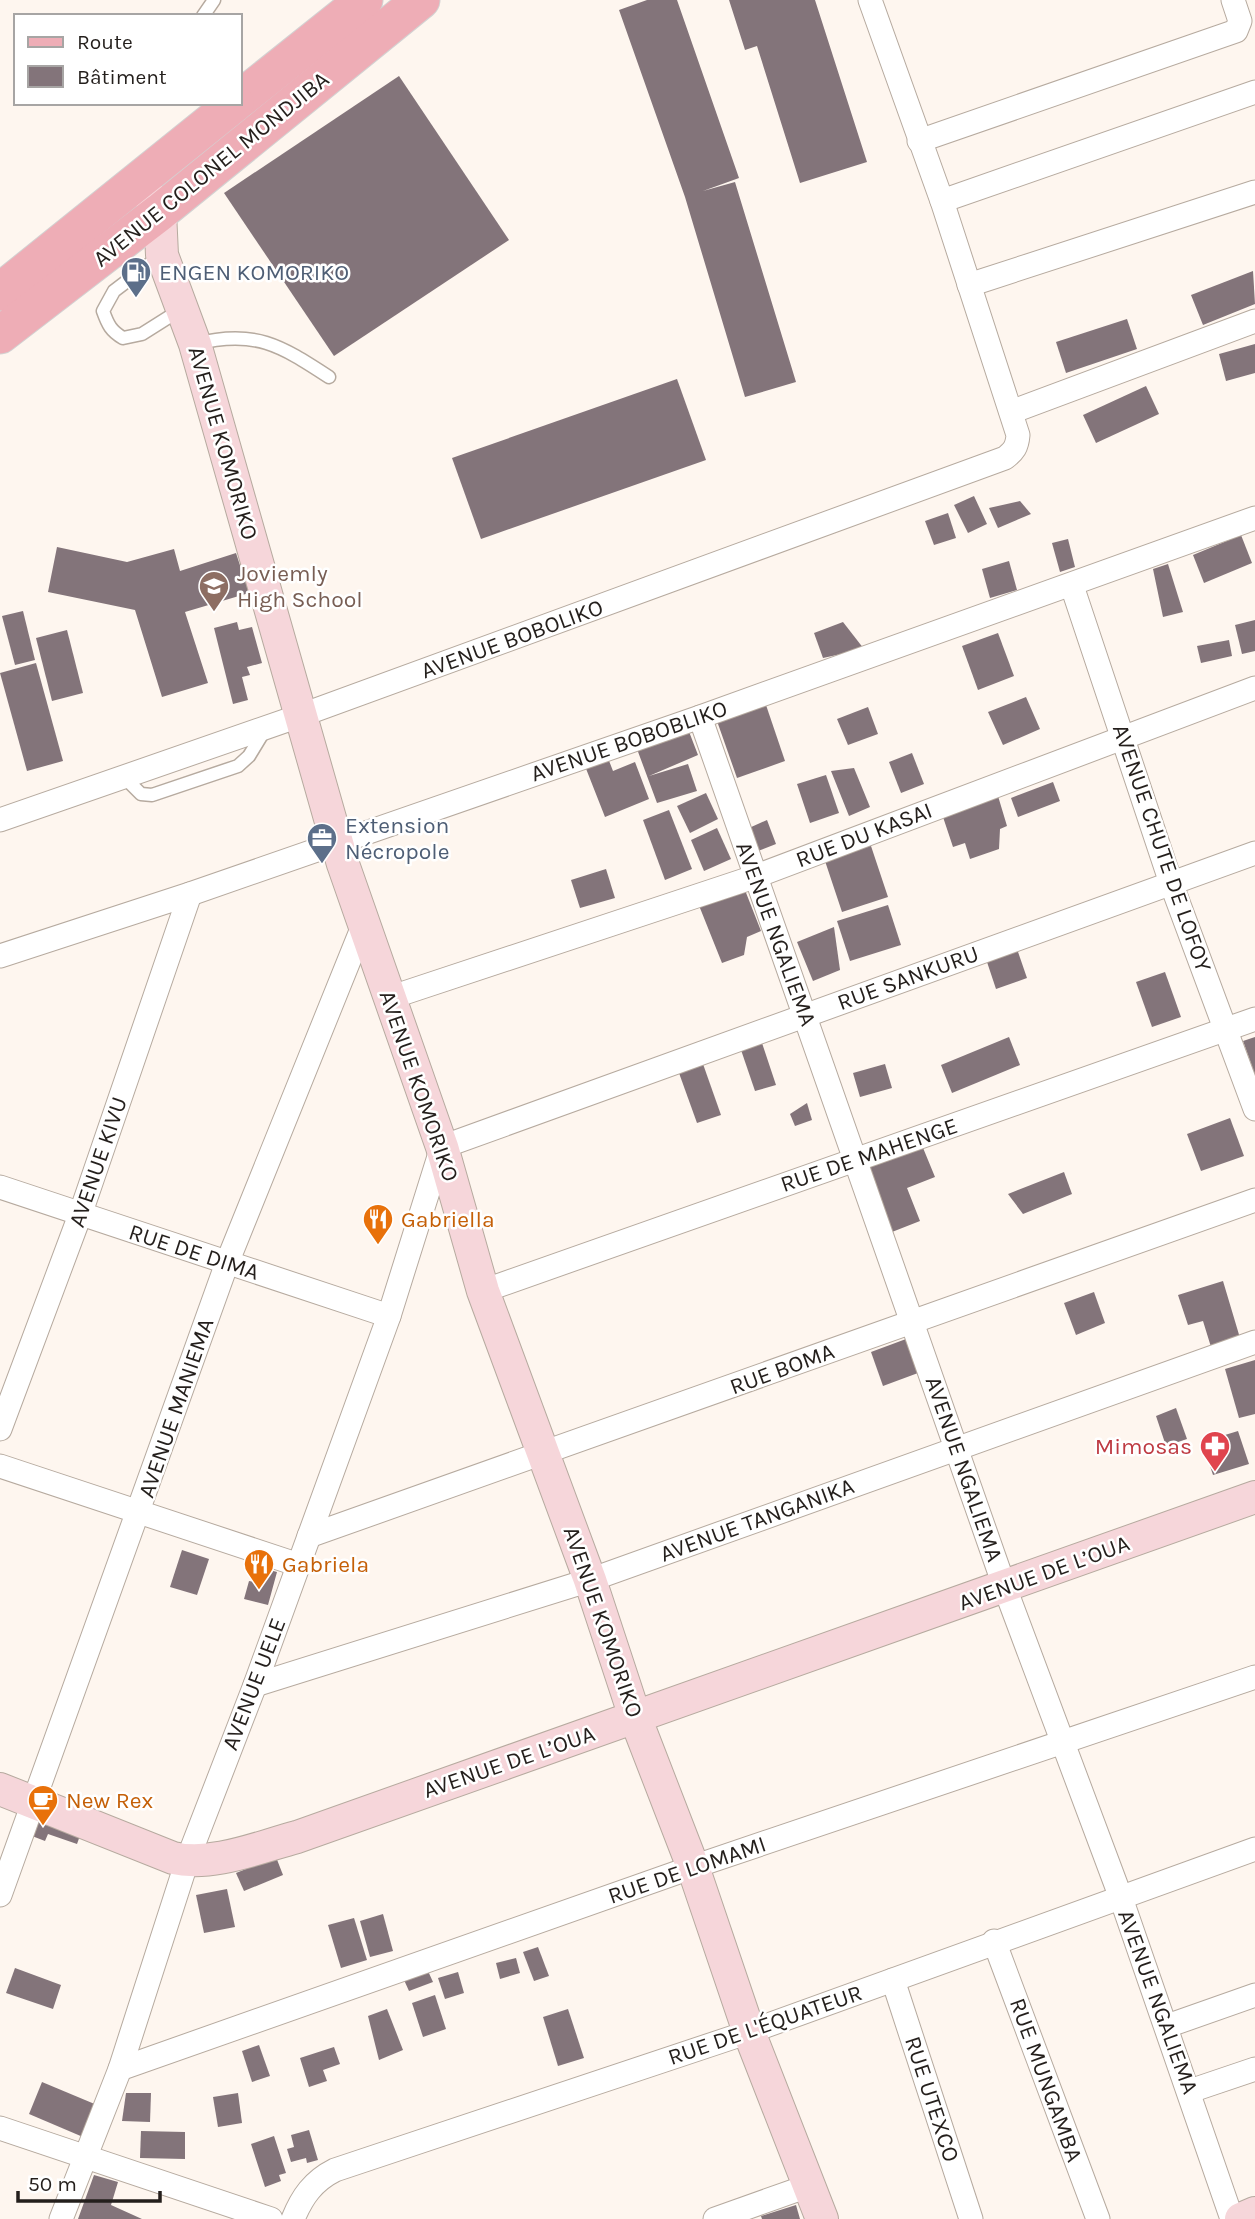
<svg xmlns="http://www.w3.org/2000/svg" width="1255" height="2219" font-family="Karla,sans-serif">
  <rect width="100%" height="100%" fill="#fef6ef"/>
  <g fill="#83747a">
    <path d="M 647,0 L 677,0 L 739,178 L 703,191 L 735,182 L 796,382 L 745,397 L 685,197 L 619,10 Z"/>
    <path d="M 729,0 L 815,0 L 867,162 L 800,183 L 757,46 L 745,50 Z"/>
    <path d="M 399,76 L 509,240 L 334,356 L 224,193 Z"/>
    <path d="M 1253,271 L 1255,304 L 1203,325 L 1191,295 Z"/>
    <path d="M 1127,319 L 1137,349 L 1066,373 L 1056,342 Z"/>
    <path d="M 1255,344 L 1255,373 L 1226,381 L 1219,354 Z"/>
    <path d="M 677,379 L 706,460 L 481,539 L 452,458 Z"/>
    <path d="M 1146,386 L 1159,414 L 1096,443 L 1083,415 Z"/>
    <path d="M 974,496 L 987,524 L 968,533 L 954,505 Z"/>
    <path d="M 1020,501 L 1031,514 L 998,528 L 989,508 Z"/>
    <path d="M 948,513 L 956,538 L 934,545 L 925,521 Z"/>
    <path d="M 1241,535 L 1252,563 L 1204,583 L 1193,555 Z"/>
    <path d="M 1068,539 L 1075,567 L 1060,572 L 1052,543 Z"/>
    <path d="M 57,547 L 127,562 L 174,549 L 180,571 L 236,553 L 249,593 L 185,612 L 208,683 L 162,697 L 135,610 L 48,592 Z"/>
    <path d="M 1009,561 L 1017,590 L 990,598 L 982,569 Z"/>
    <path d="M 1168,564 L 1183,612 L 1163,617 L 1153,569 Z"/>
    <path d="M 23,611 L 35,660 L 15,665 L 2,616 Z"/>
    <path d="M 1255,620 L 1255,651 L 1242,654 L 1235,625 Z"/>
    <path d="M 237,622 L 239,630 L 252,627 L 262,663 L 247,667 L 250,675 L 242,677 L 248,700 L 233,704 L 214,628 Z"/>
    <path d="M 843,622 L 864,649 L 823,658 L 814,633 Z"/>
    <path d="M 67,630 L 83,693 L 52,701 L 36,638 Z"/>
    <path d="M 998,633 L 1014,676 L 978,690 L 962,646 Z"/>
    <path d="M 1229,640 L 1232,656 L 1201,663 L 1197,646 Z"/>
    <path d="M 36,663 L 63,761 L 27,771 L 0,673 Z"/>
    <path d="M 1026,697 L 1040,729 L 1003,745 L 988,712 Z"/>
    <path d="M 766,705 L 785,761 L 737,778 L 717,721 Z"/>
    <path d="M 868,707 L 878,734 L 848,745 L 837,719 Z"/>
    <path d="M 688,729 L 698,755 L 649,776 L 688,764 L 697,791 L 657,803 L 637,749 Z"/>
    <path d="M 606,753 L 613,771 L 635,762 L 649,799 L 605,817 L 583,761 Z"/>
    <path d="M 912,753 L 924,784 L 901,793 L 889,762 Z"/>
    <path d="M 854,768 L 870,807 L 849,816 L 831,771 Z"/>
    <path d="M 826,775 L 839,813 L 810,823 L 797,784 Z"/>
    <path d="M 1053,782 L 1060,801 L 1018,817 L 1011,798 Z"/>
    <path d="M 706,793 L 718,819 L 690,833 L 677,806 Z"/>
    <path d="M 998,796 L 1007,826 L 1000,829 L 999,849 L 970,859 L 965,843 L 953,847 L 942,814 Z"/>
    <path d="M 669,810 L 692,869 L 665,880 L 643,820 Z"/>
    <path d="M 767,820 L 776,844 L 758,851 L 749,828 Z"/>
    <path d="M 717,828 L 731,859 L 704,871 L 691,840 Z"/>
    <path d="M 870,843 L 888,897 L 842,912 L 824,858 Z"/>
    <path d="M 606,869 L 615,898 L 580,908 L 571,880 Z"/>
    <path d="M 743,885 L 761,931 L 747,937 L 744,955 L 722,963 L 698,903 Z"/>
    <path d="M 888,905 L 901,945 L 850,961 L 837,921 Z"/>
    <path d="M 834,927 L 840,970 L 813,981 L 797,942 Z"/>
    <path d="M 1017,949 L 1027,978 L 996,989 L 986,959 Z"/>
    <path d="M 1165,972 L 1181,1017 L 1152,1027 L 1136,982 Z"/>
    <path d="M 1009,1037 L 1020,1065 L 952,1093 L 941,1065 Z"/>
    <path d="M 1255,1037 L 1255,1075 L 1243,1041 Z"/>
    <path d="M 761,1040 L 776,1085 L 755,1091 L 740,1047 Z"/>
    <path d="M 703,1064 L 721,1115 L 697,1123 L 679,1073 Z"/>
    <path d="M 885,1064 L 892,1088 L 860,1097 L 853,1073 Z"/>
    <path d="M 807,1103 L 812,1120 L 795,1126 L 790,1114 Z"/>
    <path d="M 1230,1118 L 1244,1156 L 1201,1171 L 1187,1134 Z"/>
    <path d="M 921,1143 L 935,1177 L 907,1188 L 920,1221 L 892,1232 L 866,1165 Z"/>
    <path d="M 1064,1172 L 1072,1194 L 1023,1214 L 1008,1194 Z"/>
    <path d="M 1223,1281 L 1240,1338 L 1211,1347 L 1203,1321 L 1188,1325 L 1178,1295 Z"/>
    <path d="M 1094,1292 L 1105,1323 L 1076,1335 L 1064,1303 Z"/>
    <path d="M 906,1339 L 918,1373 L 883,1386 L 871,1352 Z"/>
    <path d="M 1255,1360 L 1255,1414 L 1239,1418 L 1225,1369 Z"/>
    <path d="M 1176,1408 L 1187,1439 L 1166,1446 L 1156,1416 Z"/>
    <path d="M 1238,1431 L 1249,1464 L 1213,1475 L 1202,1442 Z"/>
    <path d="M 182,1550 L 209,1559 L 197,1595 L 170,1587 Z"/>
    <path d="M 259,1567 L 277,1572 L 268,1605 L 244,1599 L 249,1581 L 255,1582 Z"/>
    <path d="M 40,1815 L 82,1830 L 77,1844 L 48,1834 L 45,1841 L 32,1836 Z"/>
    <path d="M 276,1857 L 283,1875 L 244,1891 L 236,1873 Z"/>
    <path d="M 227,1889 L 235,1927 L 204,1933 L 196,1895 Z"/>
    <path d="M 383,1914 L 393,1951 L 370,1957 L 360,1921 Z"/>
    <path d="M 354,1918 L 367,1960 L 341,1968 L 328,1925 Z"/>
    <path d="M 538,1947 L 549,1976 L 534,1981 L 523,1952 Z"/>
    <path d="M 516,1958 L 520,1973 L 500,1979 L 496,1963 Z"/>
    <path d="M 15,1968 L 61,1985 L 53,2009 L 6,1993 Z"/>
    <path d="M 428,1971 L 433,1982 L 409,1991 L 404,1980 Z"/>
    <path d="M 458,1972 L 464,1993 L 445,1999 L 438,1978 Z"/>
    <path d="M 435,1995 L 446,2029 L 423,2037 L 412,2003 Z"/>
    <path d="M 387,2009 L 403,2050 L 379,2060 L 368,2016 Z"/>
    <path d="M 568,2009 L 584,2058 L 558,2066 L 543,2017 Z"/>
    <path d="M 259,2045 L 270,2076 L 252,2082 L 242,2051 Z"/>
    <path d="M 334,2047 L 340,2064 L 323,2070 L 327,2081 L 309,2087 L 300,2058 Z"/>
    <path d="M 42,2082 L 97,2105 L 83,2137 L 29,2114 Z"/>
    <path d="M 126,2093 L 151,2093 L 150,2122 L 122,2121 Z"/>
    <path d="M 238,2093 L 242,2123 L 218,2127 L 213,2097 Z"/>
    <path d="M 309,2130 L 318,2160 L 307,2163 L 306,2158 L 291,2162 L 287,2149 L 294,2147 L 291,2135 Z"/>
    <path d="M 141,2131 L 185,2132 L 185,2159 L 140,2158 Z"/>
    <path d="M 274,2136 L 286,2173 L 279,2175 L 281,2181 L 265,2187 L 251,2144 Z"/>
    <path d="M 94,2175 L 118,2182 L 111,2205 L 142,2219 L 78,2219 Z"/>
    <path d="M 796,2205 L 800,2219 L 762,2219 L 761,2216 Z"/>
  </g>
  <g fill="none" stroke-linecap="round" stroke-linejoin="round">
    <g stroke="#b6aa9f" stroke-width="15">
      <g id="lane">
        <path d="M 203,16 L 214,0"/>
        <path d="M 160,256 L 114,291 L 103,311 C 108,325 111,331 123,338 L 142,334 L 180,310"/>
        <path d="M 195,344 C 255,329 280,345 329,377"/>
        <path d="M 124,777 L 141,794 L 152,795 L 238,766 L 249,756 L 266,728"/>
      </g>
    </g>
    <g stroke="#b6aa9f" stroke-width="25">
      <g id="street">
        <path d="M 919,141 L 1236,31 L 1240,21 L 1233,0"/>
        <path d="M 942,201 L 1255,92"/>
        <path d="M 969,285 L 1255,192"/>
        <path d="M 1011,412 L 1255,321"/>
        <path d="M 1072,586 L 1171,883 L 1255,1109"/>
        <path d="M 700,717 L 1005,1588 L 1121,1898 L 1232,2219"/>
        <path d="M 0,820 L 302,715 L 1005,458 C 1014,451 1017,447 1018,435 L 942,201 L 870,0"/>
        <path d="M 0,956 L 190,894 L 700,717 L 1255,518"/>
        <path d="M 389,998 L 754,877 L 1255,688"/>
        <path d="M 0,1187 L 389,1316"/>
        <path d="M 483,1291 L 1255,1019"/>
        <path d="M 0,1429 L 80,1215 L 190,894"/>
        <path d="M 0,1466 L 299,1565"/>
        <path d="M 309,1536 L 1255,1200"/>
        <path d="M 255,1685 L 590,1580 L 1255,1342"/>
        <path d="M 0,1895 L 227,1263 L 363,926"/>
        <path d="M 994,1941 L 1098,2219"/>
        <path d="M 893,1980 L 971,2219"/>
        <path d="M 1167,2026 L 1255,1995"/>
        <path d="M 120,2069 L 693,1867 L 1255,1677"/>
        <path d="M 1190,2091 L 1255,2069"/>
        <path d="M 0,2128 L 271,2219"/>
        <path d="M 61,2219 L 120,2069 L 187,1861 L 255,1685 L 389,1316 L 442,1147 L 1255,853"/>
        <path d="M 293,2219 C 302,2197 313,2181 335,2170 L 749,2032 L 1255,1849"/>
        <path d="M 715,2219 L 808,2186"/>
      </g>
    </g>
    <g stroke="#b6aa9f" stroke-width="34">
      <g id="secondary">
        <path d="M 149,196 L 160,212 L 162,255 L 195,344 L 343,864 L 442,1147 L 483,1291 L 590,1580 L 635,1717 L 693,1867 L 749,2032 L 822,2219"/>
        <path d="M 0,1789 L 173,1858 C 213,1867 259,1847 297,1837 L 1255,1497"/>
        <path d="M 1241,2219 L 1255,2213"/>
      </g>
    </g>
    <g stroke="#d3d2d2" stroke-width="39">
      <g id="primary">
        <path d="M 240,99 L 364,0"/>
        <path d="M 0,292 L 235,103"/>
        <path d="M 0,335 L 160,212 L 421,0"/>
      </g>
    </g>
    <use href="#lane" stroke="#fff" stroke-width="12"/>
    <use href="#street" stroke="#fff" stroke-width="23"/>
    <use href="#secondary" stroke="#f6d6da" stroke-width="32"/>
    <use href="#primary" stroke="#eeadb6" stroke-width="37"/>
  </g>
  <defs>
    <g id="fuel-pin" transform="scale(1.575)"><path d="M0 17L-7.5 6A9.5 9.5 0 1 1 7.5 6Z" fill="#5c6f8a" stroke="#fff"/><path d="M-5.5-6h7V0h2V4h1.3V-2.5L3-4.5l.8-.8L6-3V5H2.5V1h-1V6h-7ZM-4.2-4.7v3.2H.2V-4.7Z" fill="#fff"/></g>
    <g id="school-pin" transform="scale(1.575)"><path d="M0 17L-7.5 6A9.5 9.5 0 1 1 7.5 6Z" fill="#8d6e63" stroke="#fff"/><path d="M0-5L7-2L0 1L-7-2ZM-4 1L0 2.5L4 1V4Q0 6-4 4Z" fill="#fff"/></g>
    <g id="office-pin" transform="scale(1.575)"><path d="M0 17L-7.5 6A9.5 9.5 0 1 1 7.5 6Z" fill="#5c6f8a" stroke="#fff"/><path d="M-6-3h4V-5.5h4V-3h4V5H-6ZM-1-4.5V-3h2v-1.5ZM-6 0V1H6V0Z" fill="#fff"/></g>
    <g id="restaurant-pin" transform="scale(1.575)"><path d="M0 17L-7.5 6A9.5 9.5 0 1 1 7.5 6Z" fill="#e8710a" stroke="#fff"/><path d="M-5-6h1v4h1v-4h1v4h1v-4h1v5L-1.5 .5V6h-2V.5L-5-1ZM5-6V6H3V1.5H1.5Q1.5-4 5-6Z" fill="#fff"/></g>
    <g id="pharmacy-pin" transform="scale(1.575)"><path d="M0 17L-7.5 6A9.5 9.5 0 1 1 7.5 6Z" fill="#e0444e" stroke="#fff"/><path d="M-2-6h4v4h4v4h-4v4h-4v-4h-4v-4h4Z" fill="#fff"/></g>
    <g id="cafe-pin" transform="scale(1.575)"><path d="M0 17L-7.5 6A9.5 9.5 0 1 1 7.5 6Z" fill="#e8710a" stroke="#fff"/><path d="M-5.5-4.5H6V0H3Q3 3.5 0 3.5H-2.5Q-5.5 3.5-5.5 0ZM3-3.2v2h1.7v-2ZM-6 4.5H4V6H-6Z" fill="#fff"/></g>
  </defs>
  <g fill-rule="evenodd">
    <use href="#fuel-pin" x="136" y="272"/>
    <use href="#school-pin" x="214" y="586"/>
    <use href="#office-pin" x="322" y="838"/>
    <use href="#restaurant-pin" x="378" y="1219"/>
    <use href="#pharmacy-pin" x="1215" y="1446"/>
    <use href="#restaurant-pin" x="259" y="1564"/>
    <use href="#cafe-pin" x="43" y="1800"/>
  </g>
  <g text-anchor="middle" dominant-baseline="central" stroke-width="5" stroke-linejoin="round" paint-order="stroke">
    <g font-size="23" fill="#241f1c" stroke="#fff">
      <text transform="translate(211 169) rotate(-39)">AVENUE COLONEL MONDJIBA</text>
      <text transform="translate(223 443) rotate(74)">AVENUE KOMORIKO</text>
      <text transform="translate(512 639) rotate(-20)">AVENUE BOBOLIKO</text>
      <text transform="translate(629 741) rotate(-19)">AVENUE BOBOBLIKO</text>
      <text transform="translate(864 835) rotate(-21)">RUE DU KASAI</text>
      <text transform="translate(1162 848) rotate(71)">AVENUE CHUTE DE LOFOY</text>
      <text transform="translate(776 934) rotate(70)">AVENUE NGALIEMA</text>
      <text transform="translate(908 978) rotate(-20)">RUE SANKURU</text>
      <text transform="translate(419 1086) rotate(71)">AVENUE KOMORIKO</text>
      <text transform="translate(869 1155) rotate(-19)">RUE DE MAHENGE</text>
      <text transform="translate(98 1162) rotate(-71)">AVENUE KIVU</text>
      <text transform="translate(194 1252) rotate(18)">RUE DE DIMA</text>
      <text transform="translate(782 1369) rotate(-20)">RUE BOMA</text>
      <text transform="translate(176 1408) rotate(-71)">AVENUE MANIEMA</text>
      <text transform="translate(964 1469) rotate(71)">AVENUE NGALIEMA</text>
      <text transform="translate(757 1520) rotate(-20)">AVENUE TANGANIKA</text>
      <text transform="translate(1044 1573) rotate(-20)">AVENUE DE L’OUA</text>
      <text transform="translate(603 1622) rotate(71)">AVENUE KOMORIKO</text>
      <text transform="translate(254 1684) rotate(-69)">AVENUE UELE</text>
      <text transform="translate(509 1762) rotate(-19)">AVENUE DE L’OUA</text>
      <text transform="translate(687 1870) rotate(-19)">RUE DE LOMAMI</text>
      <text transform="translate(1158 2002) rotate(70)">AVENUE NGALIEMA</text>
      <text transform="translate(765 2025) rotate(-19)">RUE DE L'ÉQUATEUR</text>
      <text transform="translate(1046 2080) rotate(70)">RUE MUNGAMBA</text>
      <text transform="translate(932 2099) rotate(72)">RUE UTEXCO</text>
    </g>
    <g font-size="23" fill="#4e5e75" stroke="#fff" text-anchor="start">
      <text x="159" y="272">ENGEN KOMORIKO</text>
      <text x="345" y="825">Extension<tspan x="345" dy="26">Nécropole</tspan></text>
    </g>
    <g font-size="23" fill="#785e54" stroke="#fff" text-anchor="start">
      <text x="237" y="573">Joviemly<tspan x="237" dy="26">High School</tspan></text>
    </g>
    <g font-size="23" fill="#c56008" stroke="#fff" text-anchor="start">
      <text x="401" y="1219">Gabriella</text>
      <text x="282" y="1564">Gabriela</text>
      <text x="66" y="1800">New Rex</text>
    </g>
    <g font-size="23" fill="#be3a42" stroke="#fff" text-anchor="end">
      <text x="1192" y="1446">Mimosas</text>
    </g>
  </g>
  <rect x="14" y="14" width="228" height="91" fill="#ffffff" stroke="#a7a5a4" stroke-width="2"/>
  <rect x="28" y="37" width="35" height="10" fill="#eeadb6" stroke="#a7a5a4" stroke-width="2"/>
  <text x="77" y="49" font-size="21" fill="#241f1c">Route</text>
  <rect x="28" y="66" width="35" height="21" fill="#83747a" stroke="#a7a5a4" stroke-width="2"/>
  <text x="77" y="84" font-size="21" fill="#241f1c">Bâtiment</text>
  <path d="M18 2191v10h142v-10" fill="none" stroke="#241f1c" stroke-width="3.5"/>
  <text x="28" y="2191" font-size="21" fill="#241f1c" stroke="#ffffff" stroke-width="5" paint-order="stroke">50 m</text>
</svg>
